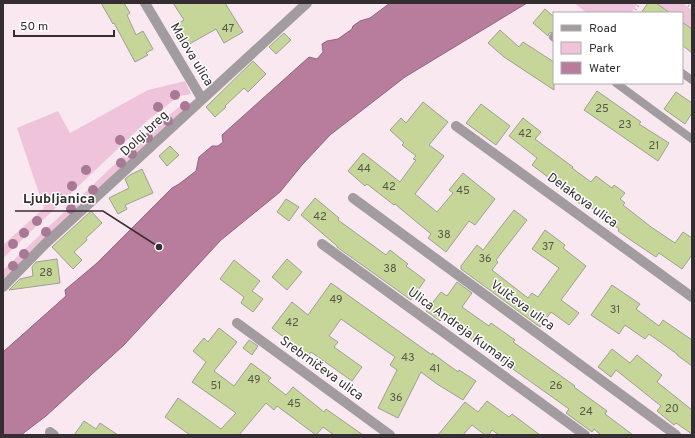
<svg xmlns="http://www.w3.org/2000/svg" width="695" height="438" font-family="Overpass,sans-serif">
  <rect width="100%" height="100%" fill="#f9e8f0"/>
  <g fill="#efc3d9">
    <path d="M 574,3 L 638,3 L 631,13 L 587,13 Z"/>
    <path d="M 656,3 L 682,3 L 692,10 L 692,29 L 682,22 L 682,13 L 670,13 Z"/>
    <path d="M 185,81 L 191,94 L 179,96 L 148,120 L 3,258 L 3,245 L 44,208 L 17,128 L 58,111 L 70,133 L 148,90 Z"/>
    <path d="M 193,102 L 3,282 L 3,270 L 153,128 L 183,104 Z"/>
  </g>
  <path fill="#b87d9d" stroke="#90657d" d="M 390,3 L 527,3 L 405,77 L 330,135 L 302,165 L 280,192 L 221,240 L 124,345 L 46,416 L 21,435 L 3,435 L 3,352 L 66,296 L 65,290 L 97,263 L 172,188 L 179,184 L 196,171 L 199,157 L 212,146 L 218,146 L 223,142 L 222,135 L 309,57 L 317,59 L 323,52 L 322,44 L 327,41 L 338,39 L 352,29 L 353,26 L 360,21 L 370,18 Z"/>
  <g fill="#c6d698" stroke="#9da192">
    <path d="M 101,3 L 124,3 L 130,13 L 127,15 L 136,35 L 143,31 L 153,49 L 146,53 L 148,55 L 135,62 L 114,23 L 113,24 Z"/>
    <path d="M 173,3 L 225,3 L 243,32 L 224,43 L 216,29 L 184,47 L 172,27 L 184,20 Z"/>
    <path d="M 648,3 L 656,3 L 670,13 L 641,13 Z"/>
    <path d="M 545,9 L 554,17 L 554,32 L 549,33 L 548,36 L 533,23 Z"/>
    <path d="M 682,22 L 692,29 L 692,53 L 682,45 Z"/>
    <path d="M 500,30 L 519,47 L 523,42 L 554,62 L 554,90 L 504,57 L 488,43 Z"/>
    <path d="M 284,33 L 291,40 L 276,54 L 269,47 Z"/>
    <path d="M 253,61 L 266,74 L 248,92 L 244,88 L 225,106 L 226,107 L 215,117 L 206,107 Z"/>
    <path d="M 597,91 L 641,122 L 639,124 L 669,143 L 658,161 L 584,110 Z"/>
    <path d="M 676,92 L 692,103 L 692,113 L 685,124 L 664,109 Z"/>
    <path d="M 423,102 L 448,122 L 429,145 L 444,156 L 415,194 L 437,212 L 453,193 L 449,190 L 463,173 L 495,199 L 475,225 L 469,221 L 446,252 L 428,238 L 431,234 L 395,204 L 394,205 L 367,184 L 365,186 L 348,171 L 363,153 L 400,182 L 416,160 L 413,159 L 416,156 L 402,145 L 404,143 L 390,130 L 401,118 L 406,123 Z"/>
    <path d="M 481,104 L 510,126 L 496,145 L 466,123 Z"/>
    <path d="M 523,118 L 541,132 L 535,139 L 573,167 L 572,168 L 591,182 L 596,176 L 612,188 L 614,185 L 625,193 L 620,199 L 625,203 L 623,205 L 651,227 L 675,243 L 683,232 L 692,238 L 692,255 L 682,269 L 659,253 L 656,257 L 635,243 L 618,231 L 619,229 L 589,206 L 587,209 L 560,189 L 561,187 L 532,165 L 537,158 L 509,136 Z"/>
    <path d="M 170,146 L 179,155 L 167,166 L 159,156 Z"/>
    <path d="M 142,169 L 153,193 L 125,205 L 127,209 L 118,214 L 109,198 L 129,188 L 125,179 L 130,175 Z"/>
    <path d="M 315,198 L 339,218 L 338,220 L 386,255 L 390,250 L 408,264 L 406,266 L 425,280 L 411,300 L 337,247 L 337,246 L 301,215 Z"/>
    <path d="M 286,199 L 299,207 L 289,221 L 277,212 Z"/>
    <path d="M 514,210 L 527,220 L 496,260 L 498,262 L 492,270 L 528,298 L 532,293 L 538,297 L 559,268 L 532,249 L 545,230 L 565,245 L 563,248 L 586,266 L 561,300 L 579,313 L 569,325 L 551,312 L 540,327 L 461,269 L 461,266 L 477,245 L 483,250 Z"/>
    <path d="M 91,211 L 102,223 L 86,238 L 87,240 L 74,252 L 82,260 L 73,269 L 52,247 Z"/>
    <path d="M 57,259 L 60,283 L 9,290 L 20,279 L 33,276 L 32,267 L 36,262 Z"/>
    <path d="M 287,259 L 302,272 L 287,290 L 272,277 Z"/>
    <path d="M 234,260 L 260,281 L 252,291 L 263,299 L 253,312 L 241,303 L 244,297 L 220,279 Z"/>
    <path d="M 457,282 L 472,293 L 462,307 L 489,326 L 491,323 L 515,340 L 513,342 L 575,386 L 574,387 L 607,411 L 605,414 L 633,435 L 601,435 L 594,429 L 592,432 L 566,413 L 569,409 L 503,362 L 504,360 L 475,339 L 474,341 L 460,330 L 463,326 L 446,313 L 440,321 L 426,311 L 441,292 L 447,296 Z"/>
    <path d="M 331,283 L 432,355 L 432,353 L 458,372 L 459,370 L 476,381 L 463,400 L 437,384 L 421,372 L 398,418 L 378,408 L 397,370 L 390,365 L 395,357 L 341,319 L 329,336 L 338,342 L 334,347 L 362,367 L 352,381 L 311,352 L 308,356 L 272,328 L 292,302 L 308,315 Z"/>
    <path d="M 612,285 L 640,304 L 636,309 L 659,326 L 663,320 L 692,340 L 692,366 L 677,355 L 677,354 L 649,334 L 645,339 L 625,325 L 619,334 L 591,315 Z"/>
    <path d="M 219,328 L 237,342 L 214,371 L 234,386 L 251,363 L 271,378 L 268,381 L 286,395 L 293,387 L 324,412 L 326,409 L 363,435 L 334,435 L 323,427 L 316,435 L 277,406 L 274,410 L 266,403 L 239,435 L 190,435 L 165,417 L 178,398 L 221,429 L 236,413 L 192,382 L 206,362 L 193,351 L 204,338 L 208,342 Z"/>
    <path d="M 249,340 L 258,346 L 252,355 L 243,348 Z"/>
    <path d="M 612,349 L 630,363 L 637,355 L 662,375 L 657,382 L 692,410 L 692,434 L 676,423 L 674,425 L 657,411 L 661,406 L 616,370 L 611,377 L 598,367 Z"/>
    <path d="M 487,401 L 509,417 L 512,414 L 540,435 L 499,435 L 492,430 L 489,435 L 485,435 L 472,425 L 463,435 L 438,435 L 465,402 L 478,412 Z"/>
    <path d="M 84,421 L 96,429 L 100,423 L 118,435 L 74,435 Z"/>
  </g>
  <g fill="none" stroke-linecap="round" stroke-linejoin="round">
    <g stroke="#b0a3a9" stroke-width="2.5" stroke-dasharray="1 3" stroke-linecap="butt">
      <path d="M 685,3 L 692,8"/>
      <path d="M 633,13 L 640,3"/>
    </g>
    <g stroke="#a29b9f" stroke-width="8">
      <path d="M 553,37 L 554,38"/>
      <path d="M 682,73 L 692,80"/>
      <path d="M 616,83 L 692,139"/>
    </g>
    <g stroke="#a29b9f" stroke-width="10">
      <path d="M 145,3 L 202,99"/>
      <path d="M 456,126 L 692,297"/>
      <path d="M 353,198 L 676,435"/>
      <path d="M 322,244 L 585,435"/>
      <path d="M 3,287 L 45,244 L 307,3"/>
      <path d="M 237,323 L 390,435"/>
      <path d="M 50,432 L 54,435"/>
    </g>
  </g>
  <g fill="#a87995">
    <circle cx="175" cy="95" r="5"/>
    <circle cx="185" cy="106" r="5"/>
    <circle cx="158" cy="107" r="5"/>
    <circle cx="168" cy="121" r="5"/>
    <circle cx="148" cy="138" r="5"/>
    <circle cx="120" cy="140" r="5"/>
    <circle cx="132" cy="154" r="5"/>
    <circle cx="121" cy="163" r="5"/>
    <circle cx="86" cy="170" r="5"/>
    <circle cx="72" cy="186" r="5"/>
    <circle cx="93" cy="190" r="5"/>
    <circle cx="60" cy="199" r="5"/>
    <circle cx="71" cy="209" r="5"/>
    <circle cx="37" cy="221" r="5"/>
    <circle cx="46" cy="232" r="5"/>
    <circle cx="24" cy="233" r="5"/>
    <circle cx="13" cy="244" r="5"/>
    <circle cx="24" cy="254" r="5"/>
    <circle cx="13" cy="266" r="5"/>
  </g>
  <g text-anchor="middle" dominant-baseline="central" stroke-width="3" stroke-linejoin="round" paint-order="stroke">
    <g font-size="11" fill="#58574b">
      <text x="228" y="29">47</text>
      <text x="602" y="109">25</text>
      <text x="625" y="125">23</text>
      <text x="525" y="134">42</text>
      <text x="654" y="146">21</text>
      <text x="364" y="169">44</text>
      <text x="389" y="187">42</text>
      <text x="463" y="191">45</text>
      <text x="320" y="217">42</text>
      <text x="444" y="235">38</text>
      <text x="548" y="247">37</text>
      <text x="485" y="259">36</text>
      <text x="390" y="269">38</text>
      <text x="46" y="273">28</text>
      <text x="336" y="300">49</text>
      <text x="615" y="310">31</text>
      <text x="292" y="323">42</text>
      <text x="408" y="358">43</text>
      <text x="435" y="369">41</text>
      <text x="254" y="380">49</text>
      <text x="216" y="386">51</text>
      <text x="556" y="386">26</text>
      <text x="396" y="398">36</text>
      <text x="294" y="404">45</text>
      <text x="672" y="409">20</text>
      <text x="586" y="412">24</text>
    </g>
    <g font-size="13" fill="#342d31" stroke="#fff">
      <text transform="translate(191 55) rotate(59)">Malova ulica</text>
      <text transform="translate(145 134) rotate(-43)">Dolgi breg</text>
      <text transform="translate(582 201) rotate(36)">Delakova ulica</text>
      <text transform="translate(522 306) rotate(36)">Vulčeva ulica</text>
      <text transform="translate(461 329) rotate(36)">Ulica Andreja Kumarja</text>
      <text transform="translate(321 369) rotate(36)">Srebrničeva ulica</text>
    </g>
  </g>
  <path fill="none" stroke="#342d31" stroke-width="1.5" d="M159 247L103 211H15"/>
  <circle fill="#342d31" stroke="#fff" stroke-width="1.5" cx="159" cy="247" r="4"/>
  <g font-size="14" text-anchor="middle" font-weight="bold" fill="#342d31" stroke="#fff" stroke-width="3" stroke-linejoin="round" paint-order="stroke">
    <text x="59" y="203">Ljubljanica</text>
  </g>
  <rect width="695" height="438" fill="none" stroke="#342d31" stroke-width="8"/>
  <rect x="553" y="12" width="130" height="72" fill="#ffffff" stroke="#aeabad"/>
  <rect x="561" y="25" width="20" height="6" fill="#a29b9f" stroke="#aeabad"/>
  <text x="589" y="32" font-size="12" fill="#342d31">Road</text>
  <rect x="561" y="42" width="20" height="12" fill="#efc3d9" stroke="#aeabad"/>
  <text x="589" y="52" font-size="12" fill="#342d31">Park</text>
  <rect x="561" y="62" width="20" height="12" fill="#b87d9d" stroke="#aeabad"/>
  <text x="589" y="72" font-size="12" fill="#342d31">Water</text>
  <path d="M14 30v6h100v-6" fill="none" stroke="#342d31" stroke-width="2"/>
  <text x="20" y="30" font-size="12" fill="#342d31" stroke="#ffffff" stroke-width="3" paint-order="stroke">50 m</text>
</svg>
